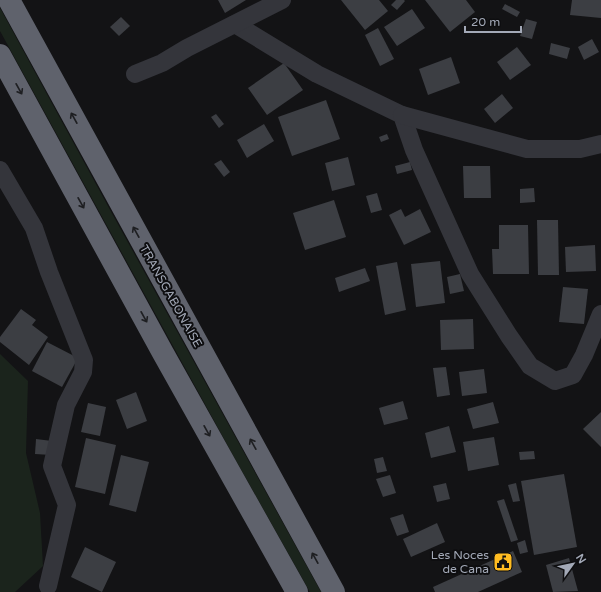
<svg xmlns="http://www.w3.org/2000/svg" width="601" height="592" font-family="'Varela Round',sans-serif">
  <rect width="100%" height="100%" fill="#131315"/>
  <g fill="#1b241c">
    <path d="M 0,8 L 109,208 L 321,592 L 310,592 L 234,457 L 0,31 Z"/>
    <path d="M 0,354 L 28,381 L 26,453 L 40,513 L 43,566 L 15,592 L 0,592 Z"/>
  </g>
  <g fill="#3c3e43">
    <path d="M 218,0 L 246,0 L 225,13 Z"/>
    <path d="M 341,0 L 379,0 L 388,11 L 365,30 Z"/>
    <path d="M 396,0 L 404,0 L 405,1 L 397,10 L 391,5 Z"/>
    <path d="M 425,0 L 466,0 L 475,12 L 450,32 Z"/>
    <path d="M 572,0 L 601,0 L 601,18 L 570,15 Z"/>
    <path d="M 505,4 L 520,12 L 517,17 L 502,9 Z"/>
    <path d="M 412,9 L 425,28 L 397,46 L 384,27 Z"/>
    <path d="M 121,17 L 130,26 L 119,36 L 110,27 Z"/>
    <path d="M 526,19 L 537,22 L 532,39 L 520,36 Z"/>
    <path d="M 378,28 L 394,59 L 380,66 L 365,35 Z"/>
    <path d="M 592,39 L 599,52 L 584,60 L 578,47 Z"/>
    <path d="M 551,43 L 570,48 L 567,59 L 549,54 Z"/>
    <path d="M 517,47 L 531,65 L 510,80 L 497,62 Z"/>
    <path d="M 451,57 L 460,83 L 428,95 L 419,69 Z"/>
    <path d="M 284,63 L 303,90 L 267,115 L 248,88 Z"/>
    <path d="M 502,94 L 513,108 L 495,123 L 484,109 Z"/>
    <path d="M 326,100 L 340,139 L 292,156 L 278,117 Z"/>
    <path d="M 216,114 L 224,124 L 219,128 L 211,117 Z"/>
    <path d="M 264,124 L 274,141 L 247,158 L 237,140 Z"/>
    <path d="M 387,134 L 389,139 L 381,142 L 379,137 Z"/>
    <path d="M 348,157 L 355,185 L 332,191 L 325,163 Z"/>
    <path d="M 221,160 L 230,172 L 224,177 L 214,164 Z"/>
    <path d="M 410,162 L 412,170 L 397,174 L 395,166 Z"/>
    <path d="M 463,166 L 490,166 L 491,198 L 464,198 Z"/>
    <path d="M 534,188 L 535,202 L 520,203 L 520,189 Z"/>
    <path d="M 377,193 L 382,210 L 371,213 L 366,196 Z"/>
    <path d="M 334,200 L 346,237 L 305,250 L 293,213 Z"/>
    <path d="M 401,209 L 405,217 L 420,209 L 431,232 L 404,245 L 389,215 Z"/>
    <path d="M 537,220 L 558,220 L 559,275 L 538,275 Z"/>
    <path d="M 499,225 L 528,225 L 529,274 L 493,274 L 492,249 L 499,249 Z"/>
    <path d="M 595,245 L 596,271 L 566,272 L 565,247 Z"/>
    <path d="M 440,261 L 445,303 L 416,307 L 411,264 Z"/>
    <path d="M 397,262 L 406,310 L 385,315 L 376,266 Z"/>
    <path d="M 365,268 L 370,281 L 339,292 L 335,278 Z"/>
    <path d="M 460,274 L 464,291 L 450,294 L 447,277 Z"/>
    <path d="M 563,287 L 588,289 L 584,324 L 559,322 Z"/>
    <path d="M 21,309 L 36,320 L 32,325 L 48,337 L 29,365 L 0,342 L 0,337 Z"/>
    <path d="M 473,319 L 474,349 L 441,350 L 440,320 Z"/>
    <path d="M 47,342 L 78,358 L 62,387 L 32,371 Z"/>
    <path d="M 446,367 L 450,395 L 437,397 L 433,368 Z"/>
    <path d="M 484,369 L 487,393 L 462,396 L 459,372 Z"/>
    <path d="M 136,392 L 147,421 L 127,429 L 116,400 Z"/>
    <path d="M 403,401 L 408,419 L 384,425 L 379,408 Z"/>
    <path d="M 493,402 L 499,423 L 473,429 L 467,409 Z"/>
    <path d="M 88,403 L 106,407 L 100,436 L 81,432 Z"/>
    <path d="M 601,412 L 601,447 L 583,429 Z"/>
    <path d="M 449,426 L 456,452 L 431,458 L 425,433 Z"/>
    <path d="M 494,437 L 499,465 L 468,471 L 463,442 Z"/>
    <path d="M 86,438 L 116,445 L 105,494 L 75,487 Z"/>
    <path d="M 36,439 L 52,441 L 51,455 L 35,454 Z"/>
    <path d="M 534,451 L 535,459 L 520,460 L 519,452 Z"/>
    <path d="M 121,455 L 149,462 L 136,512 L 109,505 Z"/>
    <path d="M 383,457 L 387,471 L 377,473 L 374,459 Z"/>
    <path d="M 564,474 L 577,547 L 534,555 L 521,481 Z"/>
    <path d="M 390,475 L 396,493 L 383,497 L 376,479 Z"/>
    <path d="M 446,483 L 450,499 L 437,502 L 433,486 Z"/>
    <path d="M 516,483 L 520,501 L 513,502 L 508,485 Z"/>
    <path d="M 504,499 L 518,540 L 511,542 L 497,501 Z"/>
    <path d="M 403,514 L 409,532 L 397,536 L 390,518 Z"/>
    <path d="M 437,523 L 445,542 L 411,557 L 403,539 Z"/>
    <path d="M 525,540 L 528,552 L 520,554 L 517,543 Z"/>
    <path d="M 85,547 L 116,562 L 102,592 L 71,577 Z"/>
    <path d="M 513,551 L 522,572 L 478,592 L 435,592 L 433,587 Z"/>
    <path d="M 569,558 L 578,591 L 553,592 L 546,565 Z"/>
  </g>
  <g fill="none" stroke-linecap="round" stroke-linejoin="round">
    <g stroke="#34353b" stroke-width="18">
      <path d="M 235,24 L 317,74 L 402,115 L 414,150 L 470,274 L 509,336 L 530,366 L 555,381 L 573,375 L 584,355 L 601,314"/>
      <path d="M 135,74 L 162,63 L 187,48 L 282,0"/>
      <path d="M 402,115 L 527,149 L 580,149 L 601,144"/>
      <path d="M 0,170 L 34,228 L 49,272 L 84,360 L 83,372 L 66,405 L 52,466 L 67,505 L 48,586"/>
    </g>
    <g stroke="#5f626c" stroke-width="22">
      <path d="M 9,0 L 334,592"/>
      <path d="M 0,55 L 163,353 L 297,592"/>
    </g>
  </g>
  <defs><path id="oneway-shaft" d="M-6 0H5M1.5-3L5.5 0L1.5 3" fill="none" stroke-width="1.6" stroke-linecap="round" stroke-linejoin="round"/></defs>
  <g stroke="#1e1f22">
    <use href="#oneway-shaft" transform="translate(19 89) rotate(61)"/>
    <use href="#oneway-shaft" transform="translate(74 118) rotate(-119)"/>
    <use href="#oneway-shaft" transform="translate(81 203) rotate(61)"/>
    <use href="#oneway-shaft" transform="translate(136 232) rotate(-119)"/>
    <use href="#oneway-shaft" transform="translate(144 317) rotate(61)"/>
    <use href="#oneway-shaft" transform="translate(207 431) rotate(61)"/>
    <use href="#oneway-shaft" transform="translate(253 444) rotate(-119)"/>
    <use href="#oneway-shaft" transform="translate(315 558) rotate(-119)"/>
  </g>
  <defs>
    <g id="civic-square" transform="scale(1)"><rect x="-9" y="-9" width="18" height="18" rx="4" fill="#ffbc21" stroke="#0e0e10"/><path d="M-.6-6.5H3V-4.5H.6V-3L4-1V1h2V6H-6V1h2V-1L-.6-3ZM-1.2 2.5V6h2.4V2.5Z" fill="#111"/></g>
  </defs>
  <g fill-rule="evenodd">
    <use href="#civic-square" x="503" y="562"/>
  </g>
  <g text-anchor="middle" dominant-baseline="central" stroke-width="4" stroke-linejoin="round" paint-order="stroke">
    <g font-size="12" fill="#a3a9b7" stroke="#0e0e10">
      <text transform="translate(171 296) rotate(61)">TRANSGABONAISE</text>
    </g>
    <g font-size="12" fill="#a3a9b7" stroke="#0e0e10" text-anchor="end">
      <text x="489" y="555">Les Noces<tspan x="489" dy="14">de Cana</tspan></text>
    </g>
  </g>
  <g transform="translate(573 564) rotate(57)" stroke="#0e0e10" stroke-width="3" paint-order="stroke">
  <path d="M0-3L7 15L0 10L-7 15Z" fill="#a3a9b7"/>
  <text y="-6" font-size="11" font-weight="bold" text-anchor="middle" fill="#a3a9b7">N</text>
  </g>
  <path d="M465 26v6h56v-6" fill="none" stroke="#a3a9b7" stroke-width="2"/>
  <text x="471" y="26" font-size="12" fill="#a3a9b7" stroke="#0e0e10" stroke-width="3" paint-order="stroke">20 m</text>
</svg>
